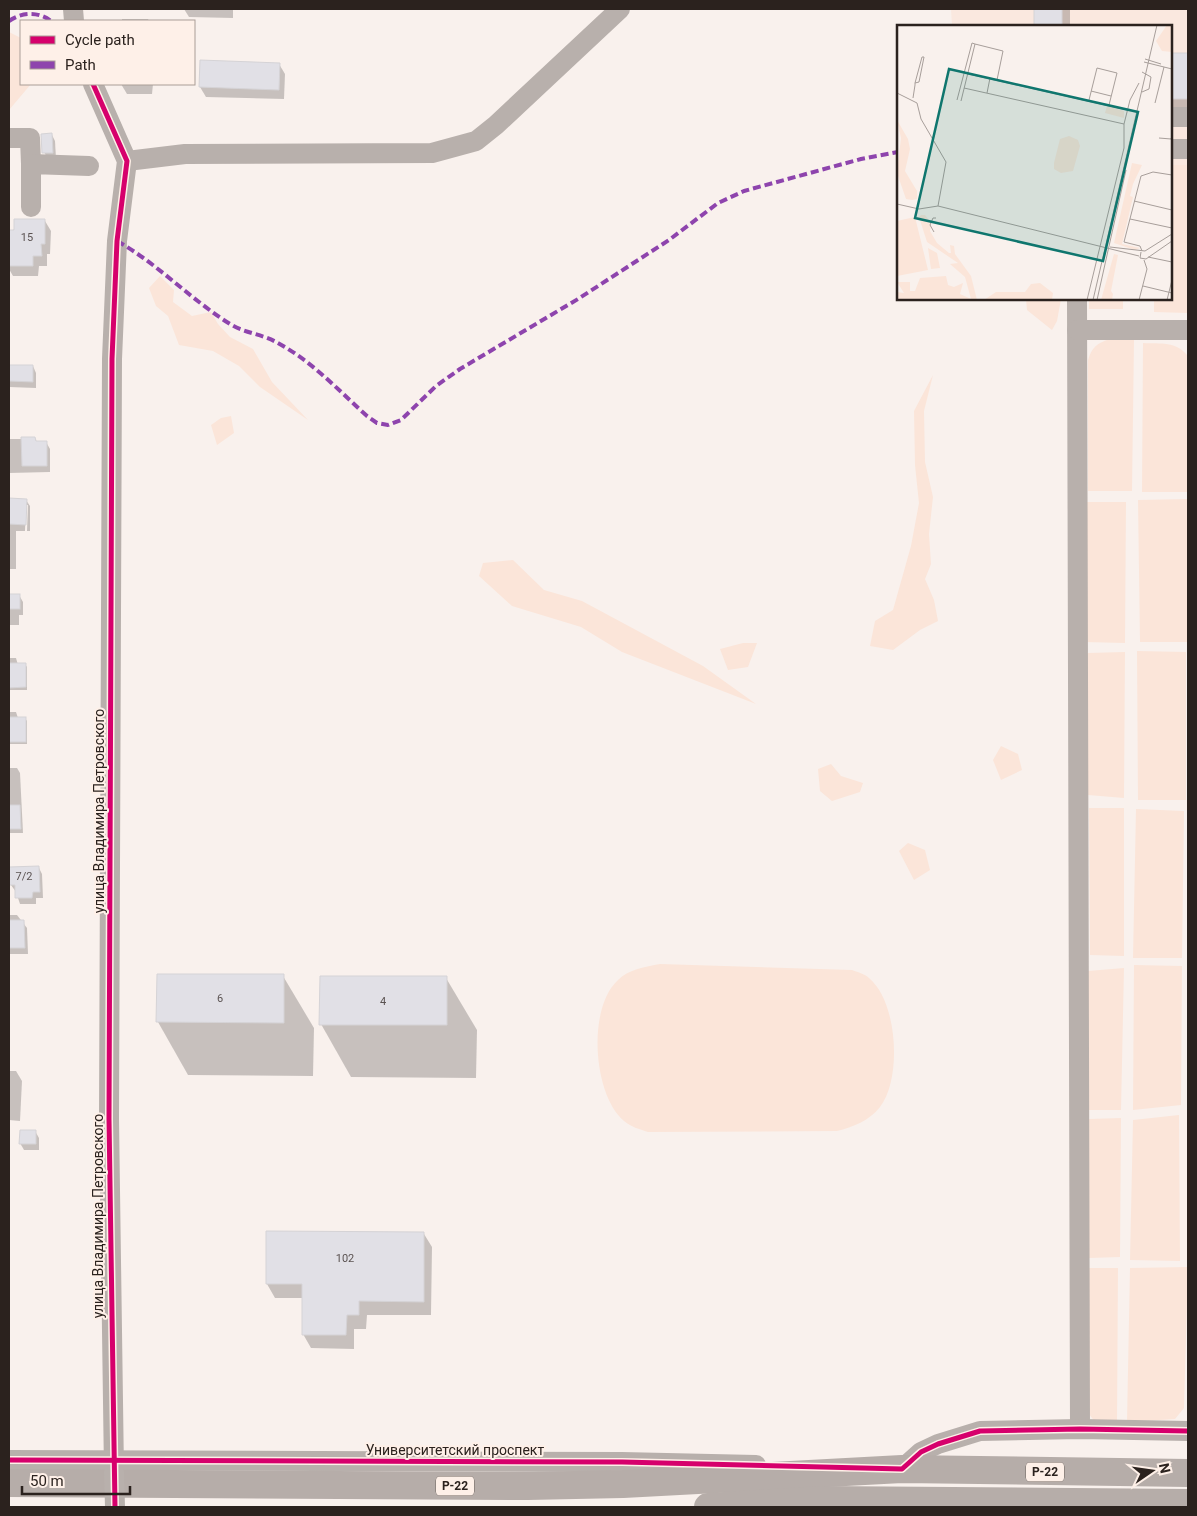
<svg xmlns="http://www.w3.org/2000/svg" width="1197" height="1516" font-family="Roboto,sans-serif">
  <rect width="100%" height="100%" fill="#f9f1ed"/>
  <path fill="#fae8df" d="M 951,9 L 1188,9 L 1188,175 L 1171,175 L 1171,26 L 952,26 Z"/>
  <g fill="#fbe5d9">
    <path d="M 9,32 L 21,38 L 21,84 L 31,84 L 9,110 Z"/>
    <path d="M 1171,165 L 1188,165 L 1188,313 L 1154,312 L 1154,299 L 1171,299 Z"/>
    <path d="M 160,276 L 174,290 L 173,302 L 192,316 L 211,312 L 218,324 L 230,337 L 253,349 L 272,382 L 308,420 L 260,387 L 239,366 L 213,351 L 179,345 L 168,316 L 156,306 L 149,288 Z"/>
    <path d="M 1026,299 L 1061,299 L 1057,321 L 1052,330 L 1027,310 Z"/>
    <rect x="1089" y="299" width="34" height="10"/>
    <path d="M 1110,339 L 1134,340 L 1132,491 L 1088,491 L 1088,360 C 1092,347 1097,343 1110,339 Z"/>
    <path d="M 1143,343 C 1161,344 1176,341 1188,356 L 1188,492 L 1142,492 Z"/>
    <path d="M 933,375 L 924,411 L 925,462 L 933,497 L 929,534 L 931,564 L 925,579 L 934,600 L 938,621 L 920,630 L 893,650 L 870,646 L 875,621 L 893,610 L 911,546 L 919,503 L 915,465 L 914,411 Z"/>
    <path d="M 231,416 L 234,433 L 217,445 L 211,425 L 221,418 Z"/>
    <path d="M 1188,499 L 1187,642 L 1140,642 L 1138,500 Z"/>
    <path d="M 1083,502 L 1126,502 L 1125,643 L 1084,642 Z"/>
    <path d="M 513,560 L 544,590 L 582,601 L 703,666 L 756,704 L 622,652 L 581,627 L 512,606 L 479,576 L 483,563 Z"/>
    <path d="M 743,643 L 757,643 L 748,667 L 728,670 L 720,649 Z"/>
    <path d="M 1137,651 L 1186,652 L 1186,800 L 1138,800 Z"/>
    <path d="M 1125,652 L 1124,798 L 1088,795 L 1087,653 Z"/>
    <path d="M 1001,746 L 1018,754 L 1022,770 L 1001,780 L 993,760 Z"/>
    <path d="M 831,764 L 841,776 L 863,783 L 860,792 L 832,801 L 820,791 L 818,769 Z"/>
    <path d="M 1089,808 L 1124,808 L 1124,956 L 1090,955 Z"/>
    <path d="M 1136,809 L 1184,811 L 1182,958 L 1133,958 Z"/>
    <path d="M 908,843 L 925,850 L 930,870 L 914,880 L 899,851 Z"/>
    <path d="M 660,964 L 852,970 C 857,972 865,974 869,978 C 898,1002 902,1079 880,1107 C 869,1121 853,1127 837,1131 L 648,1132 C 639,1129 631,1127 624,1121 C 593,1095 587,1008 618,980 C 629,969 645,967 660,964 Z"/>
    <path d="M 1134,965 L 1182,966 L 1181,1105 L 1133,1110 Z"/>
    <path d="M 1124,968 L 1121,1110 L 1088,1110 L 1088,971 Z"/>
    <path d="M 1179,1115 L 1180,1261 L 1130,1260 L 1133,1120 Z"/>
    <path d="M 1121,1118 L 1120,1257 L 1089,1258 L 1089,1119 Z"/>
    <path d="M 1188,1267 L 1184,1408 L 1175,1419 L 1127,1422 L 1130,1268 Z"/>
    <path d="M 1089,1268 L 1118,1268 L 1117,1421 L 1095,1422 L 1089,1414 Z"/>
  </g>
  <g fill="#0003">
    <path d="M 184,9 L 233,9 L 233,18 L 189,17 Z"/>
    <rect x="1035" y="9" width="35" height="17"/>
    <path d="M 122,19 L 148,19 L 149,21 L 122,21 Z"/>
    <path d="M 1171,54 L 1188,55 L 1188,113 L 1171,113 Z"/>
    <path d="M 279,64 L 285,74 L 284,99 L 206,97 L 200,87 Z"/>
    <path d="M 121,84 L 153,84 L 152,94 L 127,94 Z"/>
    <path d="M 52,135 L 55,141 L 56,159 L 48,159 L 44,152 Z"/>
    <path d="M 45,221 L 51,231 L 50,254 L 47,254 L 47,266 L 39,266 L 38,276 L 13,276 L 9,269 L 9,231 Z"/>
    <path d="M 9,366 L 33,366 L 36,373 L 36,388 L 9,387 Z"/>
    <path d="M 9,439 L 35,439 L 37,442 L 46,442 L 50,449 L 50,472 L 9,473 Z"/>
    <path d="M 9,499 L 26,500 L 30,506 L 30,531 L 27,531 L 28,505 L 26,505 L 25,531 L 16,531 L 16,569 L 9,569 Z"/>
    <path d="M 9,595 L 19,595 L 23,602 L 23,615 L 19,615 L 19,625 L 9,625 Z"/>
    <path d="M 9,658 L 16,658 L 18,665 L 25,664 L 27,667 L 27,690 L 9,690 Z"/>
    <path d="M 9,712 L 16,712 L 18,718 L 25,718 L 27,721 L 27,744 L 9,744 Z"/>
    <path d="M 9,768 L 17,768 L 20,773 L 23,833 L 9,833 Z"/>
    <path d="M 39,868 L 42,874 L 43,898 L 36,898 L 36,904 L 20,904 L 16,892 L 11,885 Z"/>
    <path d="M 9,915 L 17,915 L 27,928 L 28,954 L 9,954 Z"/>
    <path d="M 158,975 L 283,976 L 314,1028 L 313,1076 L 188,1075 L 158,1022 Z"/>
    <path d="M 446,978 L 477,1030 L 476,1078 L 351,1077 L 321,1024 Z"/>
    <path d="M 9,1071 L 16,1071 L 22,1081 L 20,1121 L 9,1120 Z"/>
    <path d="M 35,1131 L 39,1138 L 39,1150 L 24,1150 L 20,1143 Z"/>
    <path d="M 424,1234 L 432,1247 L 431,1315 L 367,1315 L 366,1329 L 354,1329 L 354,1349 L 311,1348 L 303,1334 L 303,1298 L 275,1298 L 267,1284 Z"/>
  </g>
  <g fill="#e1e0e6" stroke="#d5d3d6">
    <rect x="1034" y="9" width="28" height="17"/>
    <rect x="1171" y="53" width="17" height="46"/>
    <path d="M 200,60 L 280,63 L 279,90 L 199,87 Z"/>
    <path d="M 52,133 L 53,153 L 42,153 L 41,134 Z"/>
    <path d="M 14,219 L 45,219 L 45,244 L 41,244 L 42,256 L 33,256 L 33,266 L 9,266 L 9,230 L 14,230 Z"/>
    <path d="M 9,365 L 33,365 L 33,382 L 9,381 Z"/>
    <path d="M 21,437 L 35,437 L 36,441 L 47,441 L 47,466 L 22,466 Z"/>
    <path d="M 9,498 L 27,499 L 26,525 L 9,524 Z"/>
    <rect x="9" y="594" width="11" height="15"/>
    <path d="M 9,663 L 26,663 L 26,687 L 9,688 Z"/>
    <rect x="9" y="717" width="17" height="25"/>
    <path d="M 9,805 L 20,805 L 21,829 L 9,829 Z"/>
    <path d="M 39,866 L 40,892 L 33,892 L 32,898 L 15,898 L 15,885 L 9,885 L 9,867 Z"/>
    <path d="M 9,920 L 24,920 L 25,948 L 9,948 Z"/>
    <path d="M 157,974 L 284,974 L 284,1023 L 156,1022 Z"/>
    <path d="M 320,976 L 447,976 L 447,1025 L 319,1025 Z"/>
    <path d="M 20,1130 L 36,1130 L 36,1144 L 19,1144 Z"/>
    <path d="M 266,1231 L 424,1232 L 424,1302 L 359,1301 L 359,1315 L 347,1315 L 346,1335 L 302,1335 L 302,1284 L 266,1284 Z"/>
  </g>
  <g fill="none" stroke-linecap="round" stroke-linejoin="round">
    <g stroke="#b8b0ac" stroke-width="20">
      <path d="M 73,9 L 74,21"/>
      <path d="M 93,84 L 127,161 L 117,241 L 112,359 L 109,1119 L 114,1472"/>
      <path d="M 1171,117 L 1188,117"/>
      <path d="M 9,138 L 30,138 L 31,164"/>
      <path d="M 1171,149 L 1188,149"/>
      <path d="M 127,161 L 185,154 L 432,153 L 476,141 L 496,125 L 620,9"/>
      <path d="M 31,207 L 31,164 L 89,166"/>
      <path d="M 1077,299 L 1080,1429"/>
      <path d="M 1077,330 L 1188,330"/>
      <path d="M 9,1460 L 622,1462 L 756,1465"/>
      <path d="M 895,1469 L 902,1469 L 921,1452 L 938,1444 L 980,1431 L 1080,1429 L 1188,1431"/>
    </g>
    <g stroke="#b6ada9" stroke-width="28">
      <path d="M 9,1483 L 528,1486 L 623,1484 L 902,1469 L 1188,1473"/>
      <path d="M 708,1507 L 821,1500 L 1188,1503"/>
    </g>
    <path stroke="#b8b0ac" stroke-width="20" d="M 114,1472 L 115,1507"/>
    <g stroke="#8e44ad" stroke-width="4" stroke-dasharray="8 4" stroke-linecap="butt">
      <path d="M 9,21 C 22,12 38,11 51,21"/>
      <path d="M 117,241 C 158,264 190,299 230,324 C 244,333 262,334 276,342 C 312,361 338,390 367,416 L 377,423 L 388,425 L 401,420 L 436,386 L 460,369 L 578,299 L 669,240 L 718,203 L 744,191 L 861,159 L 898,152"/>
    </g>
    <g stroke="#fef0e8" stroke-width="8">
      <g id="cycleway">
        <path d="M 93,84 L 127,161 L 117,241 L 112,359 L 109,1119 L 115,1507"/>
        <path d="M 9,1460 L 622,1462 L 902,1469 L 921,1452 L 938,1444 L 980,1431 L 1080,1429 L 1188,1431"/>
      </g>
    </g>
    <use href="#cycleway" stroke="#d6006c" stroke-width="5"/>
  </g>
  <g text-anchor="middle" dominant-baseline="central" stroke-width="4" stroke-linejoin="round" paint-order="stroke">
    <g font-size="11" fill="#5a5251">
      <text x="27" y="237">15</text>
      <text x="24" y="876">7/2</text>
      <text x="220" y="998">6</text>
      <text x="383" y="1001">4</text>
      <text x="345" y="1258">102</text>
    </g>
    <g fill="#fef0e8" stroke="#6a605b" stroke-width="1">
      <rect x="1026" y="1462.5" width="38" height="19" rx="4"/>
      <rect x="436" y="1476.5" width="38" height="19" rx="4"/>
    </g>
    <g font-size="12" font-weight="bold" fill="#2b221e">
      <text x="1045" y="1472">Р-22</text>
      <text x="455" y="1486">Р-22</text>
    </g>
    <g font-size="14" fill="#2b221e" stroke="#fef0e8">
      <text transform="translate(99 811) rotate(-90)">улица Владимира Петровского</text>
      <text transform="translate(98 1216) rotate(-90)">улица Владимира Петровского</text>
      <text x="455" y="1450">Университетский проспект</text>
    </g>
  </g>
  <g transform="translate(897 25)">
    <rect width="275" height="275" fill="#f9f1ed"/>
    <path d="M 270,0 L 275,0 L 275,27 L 265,26 L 259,16 ZM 210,81 L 227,86 L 227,93 L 208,88 ZM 0,95 L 11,114 L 13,124 L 8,146 L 20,166 L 20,174 L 15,175 L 9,174 L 0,148 L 4,113 ZM 172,111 L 181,115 L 183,121 L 176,146 L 164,148 L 157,144 L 157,138 L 163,114 ZM 235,138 L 245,140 L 236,159 L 233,171 L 236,172 L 225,219 L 243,223 L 238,225 L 217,218 ZM 24,190 L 28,190 L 34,198 L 33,206 L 40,218 L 52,228 L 54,228 L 53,220 L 57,221 L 58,229 L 74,251 L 80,275 L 0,275 L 0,267 L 7,268 L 0,257 L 13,257 L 13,266 L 18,266 L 23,253 L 49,251 L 51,260 L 57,262 L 66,258 L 63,269 L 74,274 L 68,252 L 53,239 L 61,238 L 30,217 L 22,192 ZM 18,192 L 31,245 L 0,251 L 0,196 ZM 31,223 L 40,228 L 43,243 L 34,244 ZM 217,229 L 221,230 L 214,266 L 216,269 L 215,275 L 204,275 ZM 143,258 L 156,268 L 155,275 L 87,275 L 99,267 L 128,267 L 134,259 Z" fill="#fbe5d9"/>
    <path fill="none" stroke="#a79e9a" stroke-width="1" d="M 78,19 L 106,26 L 100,55M 248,34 L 264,39M 247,37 L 275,44M 71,49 L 230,85M 67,63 L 227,99M 194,66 L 214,71M 245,67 L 252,64 L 254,52 L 245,47M 0,68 L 20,78 L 24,94 L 49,137 L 41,181M 90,68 L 93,53M 16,73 L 18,60 L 18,58 L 25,32 L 27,32 L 22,57 L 18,58M 60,75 L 75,18 L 78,19 L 64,76M 192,75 L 200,43 L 220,48 L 212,80M 258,78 L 267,42M 262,113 L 274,114 L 275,111M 237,176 L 275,185M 0,179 L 22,184 L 41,181M 41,181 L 242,231M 233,194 L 275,203M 37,207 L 33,200 L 36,193 L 39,193M 213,222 L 248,226 L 275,209M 245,226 L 243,221 L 227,217 L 244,151 L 256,147 L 275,150M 244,227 L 243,233 L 249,234 L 275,216M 251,232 L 275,237M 246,261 L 275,268M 190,275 L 227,123 L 227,99 L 233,75 L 242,58M 196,275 L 260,0M 200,275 L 229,145M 242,275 L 250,244 L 247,235M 270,275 L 275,255"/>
    <path fill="#0f766e" fill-opacity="0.15" stroke="#0f766e" stroke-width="2.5" d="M 52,44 L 241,87 L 206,236 L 18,193 Z"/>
    <rect width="275" height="275" fill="none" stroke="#2b221e" stroke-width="2.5"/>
  </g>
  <rect width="1197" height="1516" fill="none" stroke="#2b221e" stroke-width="20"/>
  <rect x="20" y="20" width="175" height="65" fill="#fef0e8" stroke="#aa9e97"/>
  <rect x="30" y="36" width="25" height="8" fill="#d6006c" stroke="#aa9e97"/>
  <text x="65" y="45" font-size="15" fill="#2b221e">Cycle path</text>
  <rect x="30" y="61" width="25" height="8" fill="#8e44ad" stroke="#aa9e97"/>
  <text x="65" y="70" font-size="15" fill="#2b221e">Path</text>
  <g transform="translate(1152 1471) rotate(77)" stroke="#fef0e8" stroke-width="4" paint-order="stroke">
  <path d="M0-4L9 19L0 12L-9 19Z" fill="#2b221e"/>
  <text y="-8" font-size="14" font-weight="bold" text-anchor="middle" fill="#2b221e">N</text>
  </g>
  <path d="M22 1486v8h108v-8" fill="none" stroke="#2b221e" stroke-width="2.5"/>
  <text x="30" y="1486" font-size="15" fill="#2b221e" stroke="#fef0e8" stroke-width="4" paint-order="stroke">50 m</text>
</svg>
